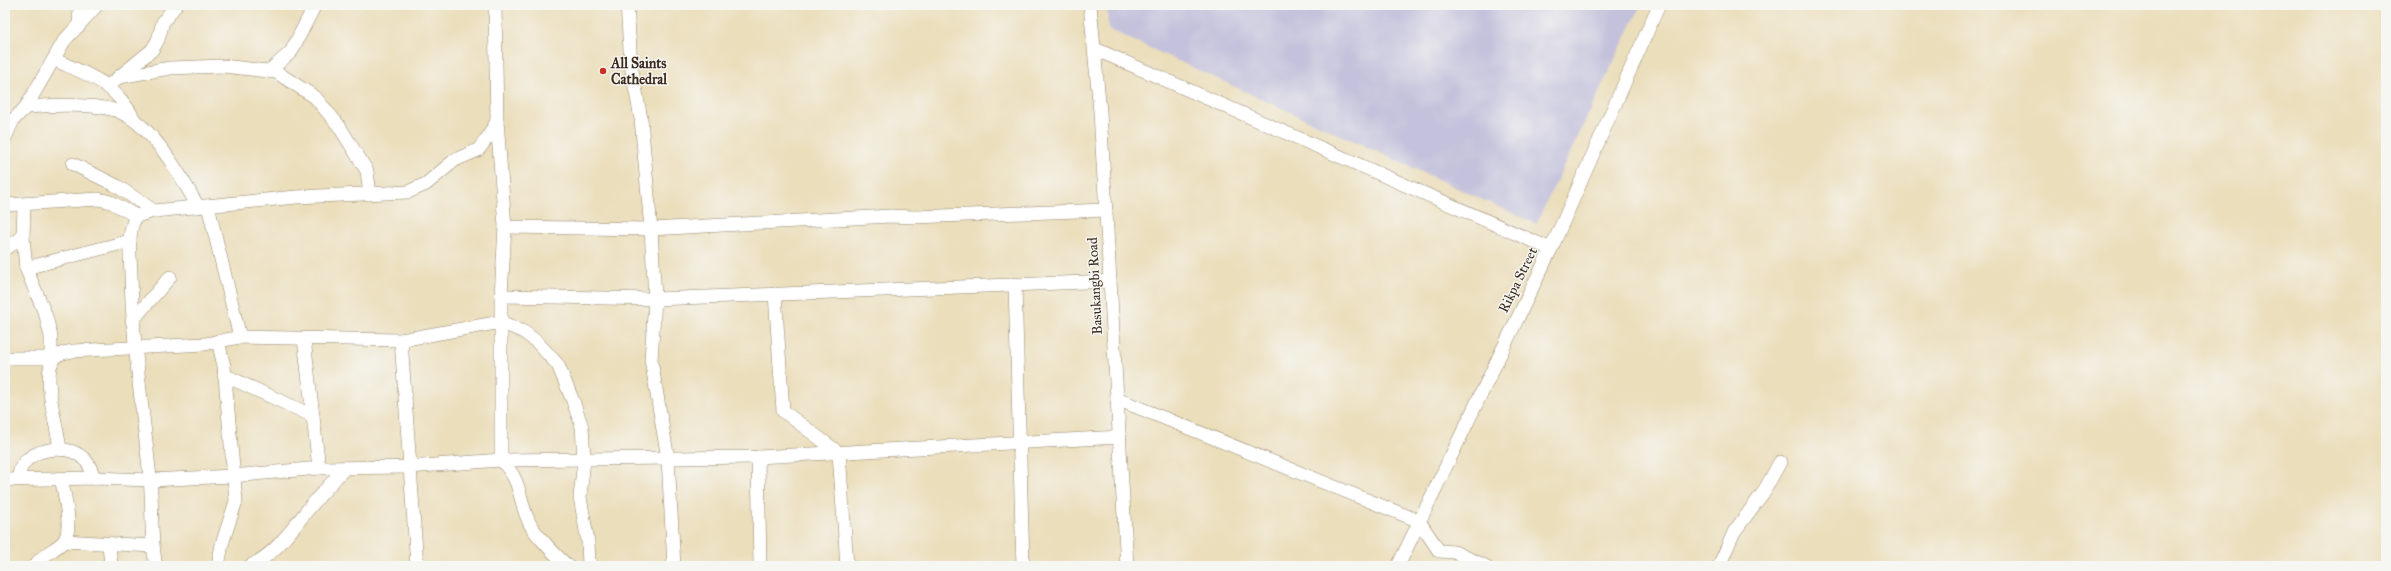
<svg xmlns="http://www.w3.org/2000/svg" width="2391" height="571" font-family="'IM FELL Great Primer',serif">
  <rect width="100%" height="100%" fill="#f6f6f2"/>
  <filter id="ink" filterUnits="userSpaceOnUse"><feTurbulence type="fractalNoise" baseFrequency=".025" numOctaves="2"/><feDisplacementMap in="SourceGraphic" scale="8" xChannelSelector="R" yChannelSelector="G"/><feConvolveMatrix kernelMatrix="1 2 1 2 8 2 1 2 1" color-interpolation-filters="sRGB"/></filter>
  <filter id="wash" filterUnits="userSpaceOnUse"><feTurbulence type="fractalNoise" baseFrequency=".012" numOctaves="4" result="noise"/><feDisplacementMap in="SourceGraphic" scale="16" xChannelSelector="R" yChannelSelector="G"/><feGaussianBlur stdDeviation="0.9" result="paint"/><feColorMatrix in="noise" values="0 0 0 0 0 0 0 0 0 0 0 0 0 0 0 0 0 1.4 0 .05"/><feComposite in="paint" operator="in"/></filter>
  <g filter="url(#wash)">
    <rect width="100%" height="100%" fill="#ebdebb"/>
    <path fill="#c3c1db" d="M 1107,5 L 1641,5 L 1536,224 L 1108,29 Z"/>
  </g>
  <g filter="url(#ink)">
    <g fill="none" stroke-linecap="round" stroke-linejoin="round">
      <g stroke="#93846c" stroke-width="14">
        <g id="minor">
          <path d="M 495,5 L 497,121 L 505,227 L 501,296 L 501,460 C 524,484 517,498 530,524 C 535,534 559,559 568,566"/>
          <path d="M 627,5 L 631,65 L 641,119 L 651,229 L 655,299 L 651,360 L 668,459 L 674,566"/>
          <path d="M 1090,5 L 1100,112 L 1127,566"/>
          <path d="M 79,26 L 80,5"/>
          <path d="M 1095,49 L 1551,249"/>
          <path d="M 55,60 C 91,76 114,82 134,119"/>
          <path d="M 269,71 L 291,52 L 315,5"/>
          <path d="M 119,77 L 170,68 L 223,66 L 276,72 L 315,97 L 339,126 L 367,171 L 370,194"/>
          <path d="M 108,86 L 152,50 L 158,40 L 163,22 L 176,5"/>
          <path d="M 26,107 C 50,105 99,103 120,112 C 152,125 182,177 198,207"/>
          <path d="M 5,138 L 13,120 L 26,107 L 64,41 L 97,5"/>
          <path d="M 73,164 L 117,186 L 154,211"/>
          <path d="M 5,205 L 98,199 L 111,202 L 136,216"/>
          <path d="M 24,205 L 23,237 L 26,268 L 46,316 L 51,337 L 51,365"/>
          <path d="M 208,206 L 240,337"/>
          <path d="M 505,227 L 651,229 L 891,216 L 913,217 L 1106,210"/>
          <path d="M 5,249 L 23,237"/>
          <path d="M 26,268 L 130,241"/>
          <path d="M 1015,284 L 1023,566"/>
          <path d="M 775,294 L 783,411 L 839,453 L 847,566"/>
          <path d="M 501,296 L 655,299 L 1110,281"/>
          <path d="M 132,321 L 170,277"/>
          <path d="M 304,339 L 319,468"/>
          <path d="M 401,340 L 417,566"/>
          <path d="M 218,341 L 224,366 L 236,501 L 222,544 L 218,566"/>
          <path d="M 5,358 L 51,358"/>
          <path d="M 224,375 L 313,416"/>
          <path d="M 1117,399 L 1419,521 L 1439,551 L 1454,552 L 1485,566"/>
          <path d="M 60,449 C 58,429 40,372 55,357 C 60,353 67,352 73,351 L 205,344 L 240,337 L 401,340 L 501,322 L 524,332 L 537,342 L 558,365 L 573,401 L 582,427 L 584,460 L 580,497 L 588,542 L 589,566"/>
          <path d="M 758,457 L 760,566"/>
          <path d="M 18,479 C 19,474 20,468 23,464 C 36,447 71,443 86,461 C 90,465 92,472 94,478"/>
          <path d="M 5,480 L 94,478 L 150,480 L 233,476 L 319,468 L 409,467 L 501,460 L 758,457 L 1120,437"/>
          <path d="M 64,541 L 152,546"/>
          <path d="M 109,544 L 111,566"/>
          <path d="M 35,566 C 42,554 54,551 63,542 C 74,531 64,493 61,478"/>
          <path d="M 156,566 C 150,537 153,508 150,478 C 143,409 132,342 131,273 C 130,254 127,233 136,216 L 154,211 L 296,197 L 408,192 L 426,184 L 455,160 L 478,150 L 488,137 L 497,121"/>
          <path d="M 250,566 C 277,553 291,530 310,507 C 321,494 333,481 345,468"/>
          <path d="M 1398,566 L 1551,249 L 1659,5"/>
          <path d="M 1719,566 L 1734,532 L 1763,493 L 1780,462"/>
        </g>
      </g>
      <use href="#minor" stroke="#fff" stroke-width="13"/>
    </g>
  </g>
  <circle fill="#c8321e" stroke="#f6f6f2" stroke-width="1.5" cx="603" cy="71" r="4"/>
  <g text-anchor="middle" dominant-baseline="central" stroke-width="3" stroke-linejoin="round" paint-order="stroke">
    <g font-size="14" font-weight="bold" fill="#3b2a1e" stroke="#f6f6f2" text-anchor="start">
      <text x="611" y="63">All Saints<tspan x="611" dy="16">Cathedral</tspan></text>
    </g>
    <g font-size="14" fill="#3b2a1e" stroke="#f6f6f2">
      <text transform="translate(1518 280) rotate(-64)">Rikpa Street</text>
      <text transform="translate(1095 286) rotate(-93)">Basukangbi Road</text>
    </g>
  </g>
  <rect width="2391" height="571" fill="none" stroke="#f6f6f2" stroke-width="20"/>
</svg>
